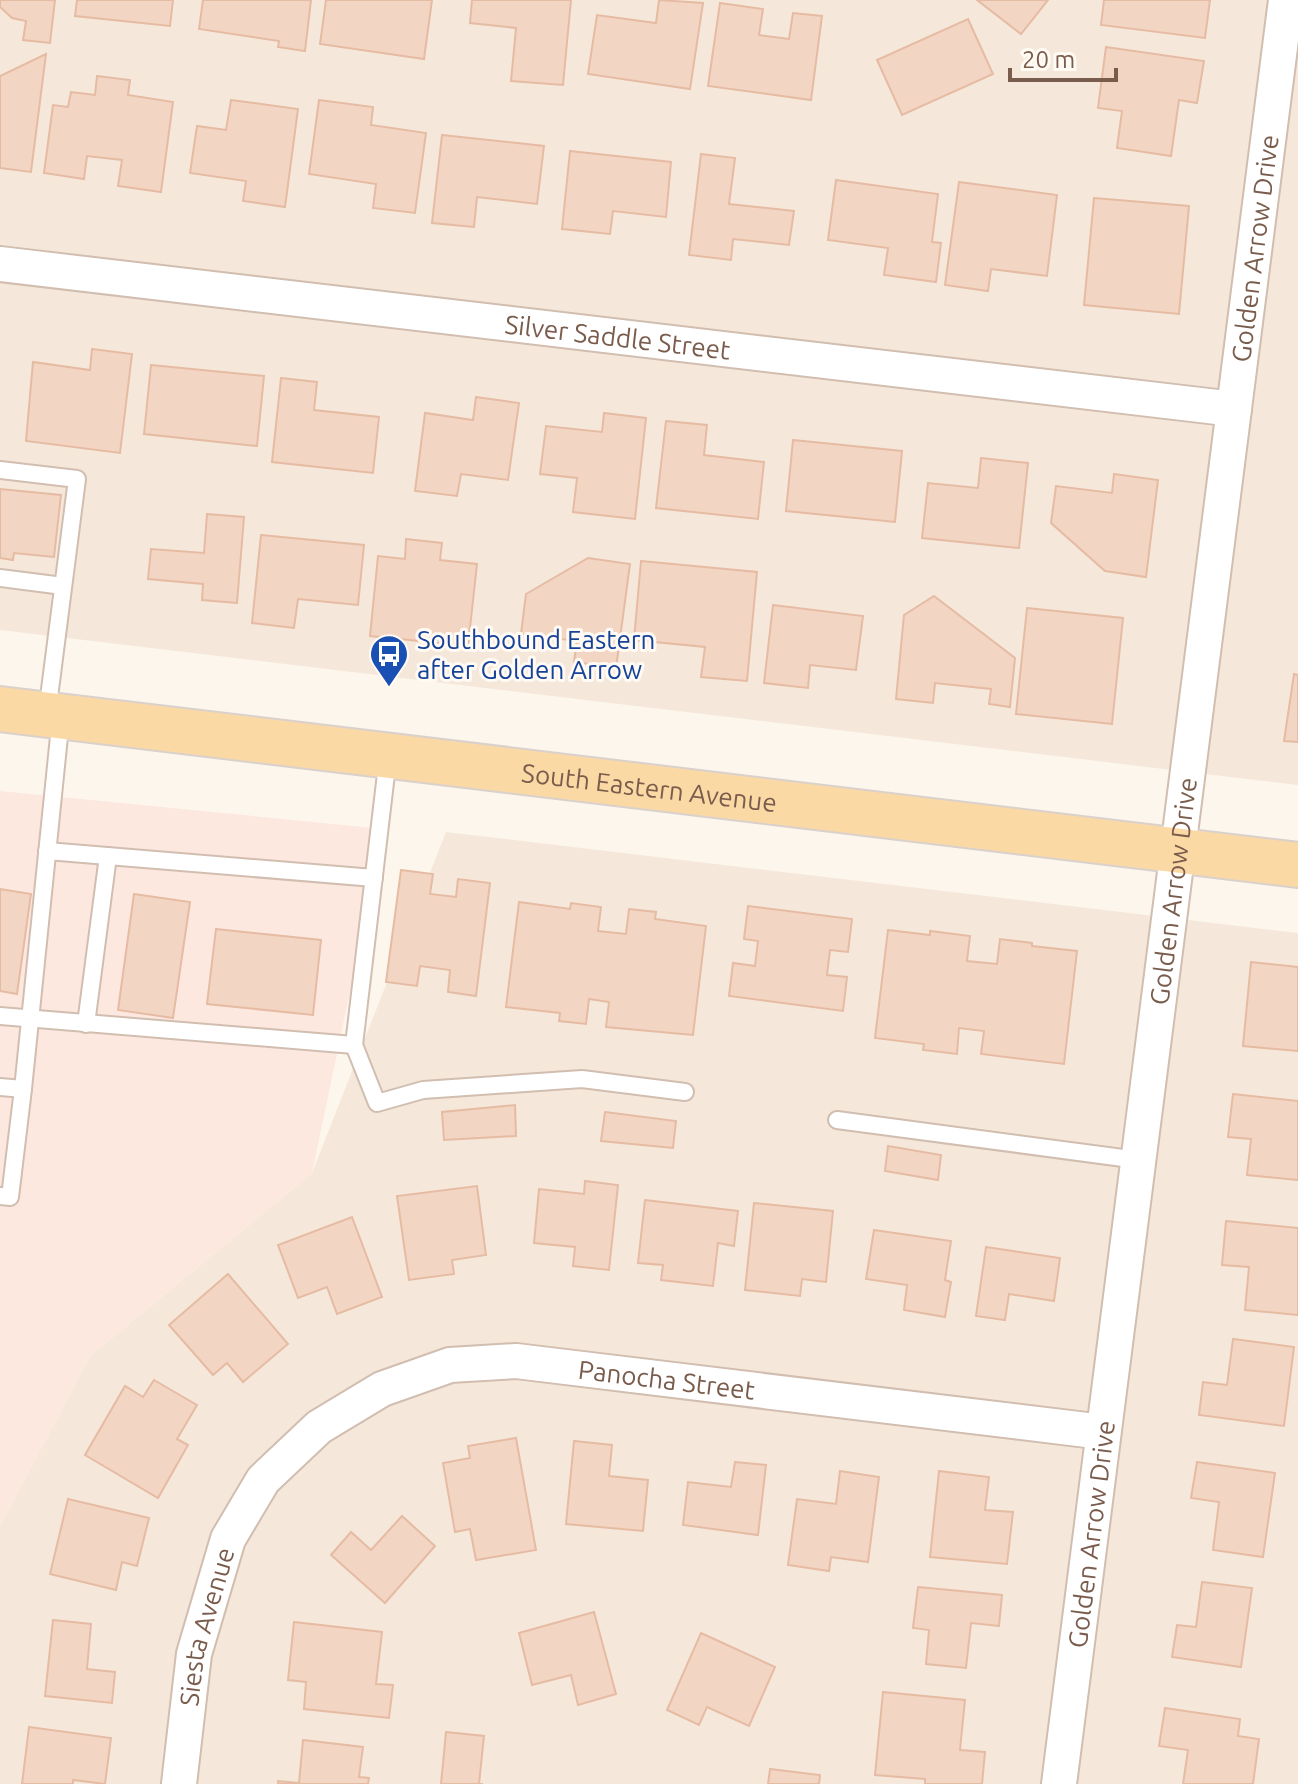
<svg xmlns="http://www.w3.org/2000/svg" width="1298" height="1784" font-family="Ubuntu,sans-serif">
  <rect width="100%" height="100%" fill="#fdf6ec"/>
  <g fill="#f5e8da">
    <path d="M 0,0 L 1298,0 L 1298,785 L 0,630 Z"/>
    <path d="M 446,832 L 1298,933 L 1298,1784 L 0,1784 L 0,1526 L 90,1356 L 312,1173 Z"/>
  </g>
  <path fill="#fde8e0" d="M 0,791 L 384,829 L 312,1173 L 90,1356 L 0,1526 Z"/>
  <g fill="#f3d5c3" stroke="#e6bba3" stroke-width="2">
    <path d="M 0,0 L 55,0 L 50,43 L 23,40 L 26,21 L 12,18 L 0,7 Z"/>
    <path d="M 77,0 L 173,0 L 170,26 L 75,16 Z"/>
    <path d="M 203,0 L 311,0 L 305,51 L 278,47 L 279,41 L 199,29 Z"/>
    <path d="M 326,0 L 432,0 L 424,59 L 320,44 Z"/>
    <path d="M 472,0 L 571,0 L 563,85 L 511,81 L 516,28 L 470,23 Z"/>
    <path d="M 659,0 L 703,3 L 690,89 L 588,74 L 597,15 L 656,23 Z"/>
    <path d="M 977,0 L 1048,0 L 1021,34 Z"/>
    <path d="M 1104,0 L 1210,0 L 1205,38 L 1101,25 Z"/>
    <path d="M 720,3 L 763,9 L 759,35 L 789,39 L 793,13 L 822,16 L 811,100 L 708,86 Z"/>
    <path d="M 968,19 L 993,74 L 902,115 L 877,60 Z"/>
    <path d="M 1106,47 L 1204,61 L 1197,103 L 1179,100 L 1171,156 L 1117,148 L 1122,111 L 1098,108 Z"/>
    <path d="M 46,54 L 31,172 L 0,168 L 0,76 Z"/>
    <path d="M 97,76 L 130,80 L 128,95 L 173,102 L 161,192 L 118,186 L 122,160 L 87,156 L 84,179 L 44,173 L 53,105 L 68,107 L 71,92 L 95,95 Z"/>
    <path d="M 231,100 L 298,109 L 285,207 L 243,201 L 246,181 L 190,173 L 197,126 L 226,130 Z"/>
    <path d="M 319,100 L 373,107 L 371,125 L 426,133 L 415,213 L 373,208 L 376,184 L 309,174 Z"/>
    <path d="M 442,135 L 544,146 L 537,204 L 477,197 L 474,227 L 432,223 Z"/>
    <path d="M 570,151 L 671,162 L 666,217 L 613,211 L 610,234 L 562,229 Z"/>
    <path d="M 701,154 L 735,158 L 729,204 L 794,211 L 789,245 L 733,239 L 731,260 L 689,255 Z"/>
    <path d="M 836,180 L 938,194 L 932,242 L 941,243 L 936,282 L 884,275 L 888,248 L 828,240 Z"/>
    <path d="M 959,182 L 1057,195 L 1047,276 L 991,269 L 988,291 L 945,285 Z"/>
    <path d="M 1094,198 L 1189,206 L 1179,314 L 1084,305 Z"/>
    <path d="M 92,349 L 132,354 L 120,453 L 26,441 L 33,362 L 90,370 Z"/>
    <path d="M 151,365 L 264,376 L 257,446 L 144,434 Z"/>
    <path d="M 281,378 L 317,382 L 314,410 L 379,417 L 373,473 L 272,462 Z"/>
    <path d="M 476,397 L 519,403 L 508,480 L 461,474 L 457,496 L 415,491 L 425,413 L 473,420 Z"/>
    <path d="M 604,413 L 646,418 L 635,519 L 573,512 L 577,478 L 540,474 L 546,426 L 602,432 Z"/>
    <path d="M 666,421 L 707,425 L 704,455 L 764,462 L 758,519 L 656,508 Z"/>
    <path d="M 793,440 L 902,451 L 895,522 L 786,511 Z"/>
    <path d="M 981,458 L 1028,463 L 1019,548 L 922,538 L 928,483 L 978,488 Z"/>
    <path d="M 1114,474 L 1158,480 L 1146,577 L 1105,571 L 1051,523 L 1056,486 L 1112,493 Z"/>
    <path d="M 0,489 L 61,495 L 54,557 L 14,553 L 13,560 L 0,558 Z"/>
    <path d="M 207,514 L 244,517 L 237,603 L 202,600 L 203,584 L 148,579 L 151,549 L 204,553 Z"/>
    <path d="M 261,535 L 364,545 L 358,605 L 298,599 L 294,628 L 252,623 Z"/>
    <path d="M 406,539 L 442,543 L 440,560 L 477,564 L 468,646 L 370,636 L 378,556 L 405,559 Z"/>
    <path d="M 588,558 L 630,564 L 616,668 L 574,662 L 577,641 L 521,634 L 526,594 Z"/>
    <path d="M 641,561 L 757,572 L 747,681 L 701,677 L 705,647 L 634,640 Z"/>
    <path d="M 934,596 L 1015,658 L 1010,707 L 989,704 L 991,689 L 935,683 L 933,703 L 896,699 L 904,615 Z"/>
    <path d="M 773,605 L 863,616 L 856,670 L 810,665 L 808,688 L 764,683 Z"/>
    <path d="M 1027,608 L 1123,618 L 1112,724 L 1016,714 Z"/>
    <path d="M 1294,674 L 1298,675 L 1298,742 L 1284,741 Z"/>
    <path d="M 401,870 L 433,874 L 430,894 L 456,897 L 458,879 L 490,883 L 476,996 L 448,992 L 450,970 L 420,966 L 417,986 L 386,982 Z"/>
    <path d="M 0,889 L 31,894 L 17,994 L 0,991 Z"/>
    <path d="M 134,894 L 190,902 L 173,1018 L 118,1010 Z"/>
    <path d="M 519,902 L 570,909 L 571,903 L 601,907 L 598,931 L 626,934 L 629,909 L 656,912 L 655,919 L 706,926 L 693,1035 L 606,1027 L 609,1002 L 589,999 L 586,1024 L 559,1021 L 560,1013 L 506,1007 Z"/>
    <path d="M 748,906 L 852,919 L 848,952 L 830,950 L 827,975 L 847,977 L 843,1011 L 729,996 L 733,963 L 755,966 L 758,941 L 744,939 Z"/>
    <path d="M 216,929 L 321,940 L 313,1015 L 207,1004 Z"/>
    <path d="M 888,930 L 930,935 L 930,931 L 970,936 L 967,961 L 997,964 L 1000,939 L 1032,943 L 1032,946 L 1077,951 L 1064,1064 L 981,1054 L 984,1031 L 959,1028 L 957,1054 L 923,1050 L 924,1044 L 875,1038 Z"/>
    <path d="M 1251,962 L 1298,967 L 1298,1051 L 1243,1046 Z"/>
    <path d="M 1233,1094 L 1298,1101 L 1298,1180 L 1247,1175 L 1251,1139 L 1228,1137 Z"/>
    <path d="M 515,1105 L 516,1136 L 444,1140 L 442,1112 Z"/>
    <path d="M 605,1112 L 676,1121 L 673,1148 L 601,1141 Z"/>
    <path d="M 888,1146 L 941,1155 L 938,1180 L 885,1171 Z"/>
    <path d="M 585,1181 L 618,1185 L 609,1270 L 573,1266 L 575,1247 L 534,1243 L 539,1189 L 584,1194 Z"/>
    <path d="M 477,1186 L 486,1255 L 452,1260 L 454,1274 L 409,1280 L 397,1196 Z"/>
    <path d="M 645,1200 L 738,1211 L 734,1246 L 718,1243 L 713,1286 L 661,1280 L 663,1265 L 638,1263 Z"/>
    <path d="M 754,1203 L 833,1211 L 826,1282 L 802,1279 L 800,1296 L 745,1290 Z"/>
    <path d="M 352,1217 L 382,1297 L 337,1314 L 327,1287 L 298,1298 L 278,1245 Z"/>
    <path d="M 1226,1221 L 1298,1228 L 1298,1315 L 1245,1310 L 1249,1267 L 1222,1265 Z"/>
    <path d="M 874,1230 L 951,1241 L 945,1280 L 951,1282 L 945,1317 L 904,1310 L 907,1285 L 866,1279 Z"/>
    <path d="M 986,1247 L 1060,1258 L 1054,1301 L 1009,1294 L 1005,1320 L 976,1316 Z"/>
    <path d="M 228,1274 L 288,1344 L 243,1382 L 227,1363 L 213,1375 L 169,1325 Z"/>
    <path d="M 1233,1339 L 1294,1347 L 1284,1426 L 1199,1415 L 1203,1382 L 1227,1385 Z"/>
    <path d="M 154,1380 L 197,1405 L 177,1439 L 188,1445 L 158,1498 L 85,1455 L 125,1386 L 143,1397 Z"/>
    <path d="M 516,1438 L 536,1550 L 476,1560 L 470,1529 L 455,1532 L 443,1463 L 470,1458 L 468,1446 Z"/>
    <path d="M 574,1441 L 612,1445 L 609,1476 L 648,1480 L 643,1531 L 566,1524 Z"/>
    <path d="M 735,1462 L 766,1465 L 758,1535 L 683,1525 L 688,1482 L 731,1487 Z"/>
    <path d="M 1197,1462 L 1275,1473 L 1263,1557 L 1213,1550 L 1219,1502 L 1191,1498 Z"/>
    <path d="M 840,1471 L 879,1477 L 868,1562 L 831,1557 L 829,1571 L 788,1565 L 797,1499 L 836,1504 Z"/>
    <path d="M 939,1471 L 989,1477 L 985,1510 L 1013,1512 L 1007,1564 L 930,1557 Z"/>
    <path d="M 68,1499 L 149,1518 L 137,1566 L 122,1562 L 116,1590 L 50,1574 Z"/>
    <path d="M 402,1516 L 435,1546 L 385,1603 L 331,1555 L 351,1532 L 371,1550 Z"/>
    <path d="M 1202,1582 L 1252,1588 L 1241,1667 L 1172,1657 L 1177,1625 L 1196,1627 Z"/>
    <path d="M 918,1587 L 1002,1595 L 999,1626 L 971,1623 L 966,1668 L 926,1664 L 929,1630 L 913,1628 Z"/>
    <path d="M 594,1612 L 616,1694 L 578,1705 L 571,1675 L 532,1685 L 519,1633 Z"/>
    <path d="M 53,1620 L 91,1624 L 87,1669 L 115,1672 L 112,1703 L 45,1696 Z"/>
    <path d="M 294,1622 L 382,1632 L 376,1684 L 393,1685 L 389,1718 L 304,1709 L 306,1682 L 288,1680 Z"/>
    <path d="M 701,1633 L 775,1667 L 749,1726 L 707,1707 L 699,1725 L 667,1710 Z"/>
    <path d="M 883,1692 L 965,1700 L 960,1750 L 985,1752 L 982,1784 L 925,1784 L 925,1779 L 875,1775 Z"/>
    <path d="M 1165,1708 L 1240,1719 L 1238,1736 L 1259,1739 L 1253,1784 L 1183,1784 L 1188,1750 L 1159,1746 Z"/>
    <path d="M 29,1727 L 111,1738 L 105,1784 L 73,1780 L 73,1784 L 22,1784 Z"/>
    <path d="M 446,1732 L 484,1736 L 479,1784 L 483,1784 L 441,1784 Z"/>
    <path d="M 303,1740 L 363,1747 L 359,1777 L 369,1778 L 368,1784 L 278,1784 L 278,1781 L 299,1783 Z"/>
    <path d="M 770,1769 L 820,1775 L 819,1784 L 768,1784 Z"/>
  </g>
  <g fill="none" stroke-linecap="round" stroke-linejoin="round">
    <g stroke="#d1beb0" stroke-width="20">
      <g id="service">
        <path d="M 0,470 L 77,479 L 47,713"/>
        <path d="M 0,578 L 63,586"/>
        <path d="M 47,851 L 374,878"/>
        <path d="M 0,1016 L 354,1045 L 388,757"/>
        <path d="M 86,1024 L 108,856"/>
        <path d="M 354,1045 L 377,1103 L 423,1090 L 582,1079 L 685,1092"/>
        <path d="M 0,1087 L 23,1089 L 61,717"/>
        <path d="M 837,1120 L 1138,1160"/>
        <path d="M 0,1196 L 10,1197 L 23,1089"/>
      </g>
    </g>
    <g stroke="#d1beb0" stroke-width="38">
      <g id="minor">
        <path id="s1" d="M 0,264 L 1234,409"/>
        <path id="s2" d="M 179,1784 L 194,1654 L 228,1539 L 263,1480 L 319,1427 L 382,1389 L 450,1365 L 516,1361 L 1103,1432"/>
        <path id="s3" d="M 1059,1784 L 1286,0"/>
      </g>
    </g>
    <g stroke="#dad1cd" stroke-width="48">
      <g id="primary">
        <path id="s4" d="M 0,709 L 1298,865"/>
      </g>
    </g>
    <use href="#service" stroke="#fff" stroke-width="16"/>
    <use href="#minor" stroke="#fff" stroke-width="34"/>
    <use href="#primary" stroke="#fbd9a5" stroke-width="44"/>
  </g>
  <defs>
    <g id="bus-pin" transform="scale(2)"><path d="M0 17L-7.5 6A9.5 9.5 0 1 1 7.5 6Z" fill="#1a4fb4" stroke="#fffaf3"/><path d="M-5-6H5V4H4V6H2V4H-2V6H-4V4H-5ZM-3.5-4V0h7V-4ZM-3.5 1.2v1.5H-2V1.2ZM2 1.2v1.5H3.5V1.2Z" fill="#fff"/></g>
  </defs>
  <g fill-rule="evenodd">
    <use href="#bus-pin" x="389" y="654"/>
  </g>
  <g text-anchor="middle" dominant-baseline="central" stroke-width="6" stroke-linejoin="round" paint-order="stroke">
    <g font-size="26" fill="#7a5c4d" stroke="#fffaf3">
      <text stroke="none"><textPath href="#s3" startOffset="1548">Golden Arrow Drive</textPath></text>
      <text stroke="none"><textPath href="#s1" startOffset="622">Silver Saddle Street</textPath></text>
      <text stroke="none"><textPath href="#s4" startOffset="654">South Eastern Avenue</textPath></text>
      <text stroke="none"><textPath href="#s3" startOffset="900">Golden Arrow Drive</textPath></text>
      <text stroke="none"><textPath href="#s2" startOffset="760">Panocha Street</textPath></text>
      <text stroke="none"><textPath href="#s3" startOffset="252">Golden Arrow Drive</textPath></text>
      <text stroke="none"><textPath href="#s2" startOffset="160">Siesta Avenue</textPath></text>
    </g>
    <g font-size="26" fill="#164399" stroke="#fffaf3" text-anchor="start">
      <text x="417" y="639">Southbound Eastern<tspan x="417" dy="30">after Golden Arrow</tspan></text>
    </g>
  </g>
  <path d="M1010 68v12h106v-12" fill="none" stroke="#7a5c4d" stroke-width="4"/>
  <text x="1022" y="68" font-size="24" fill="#7a5c4d" stroke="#fffaf3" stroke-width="6" paint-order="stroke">20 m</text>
</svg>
